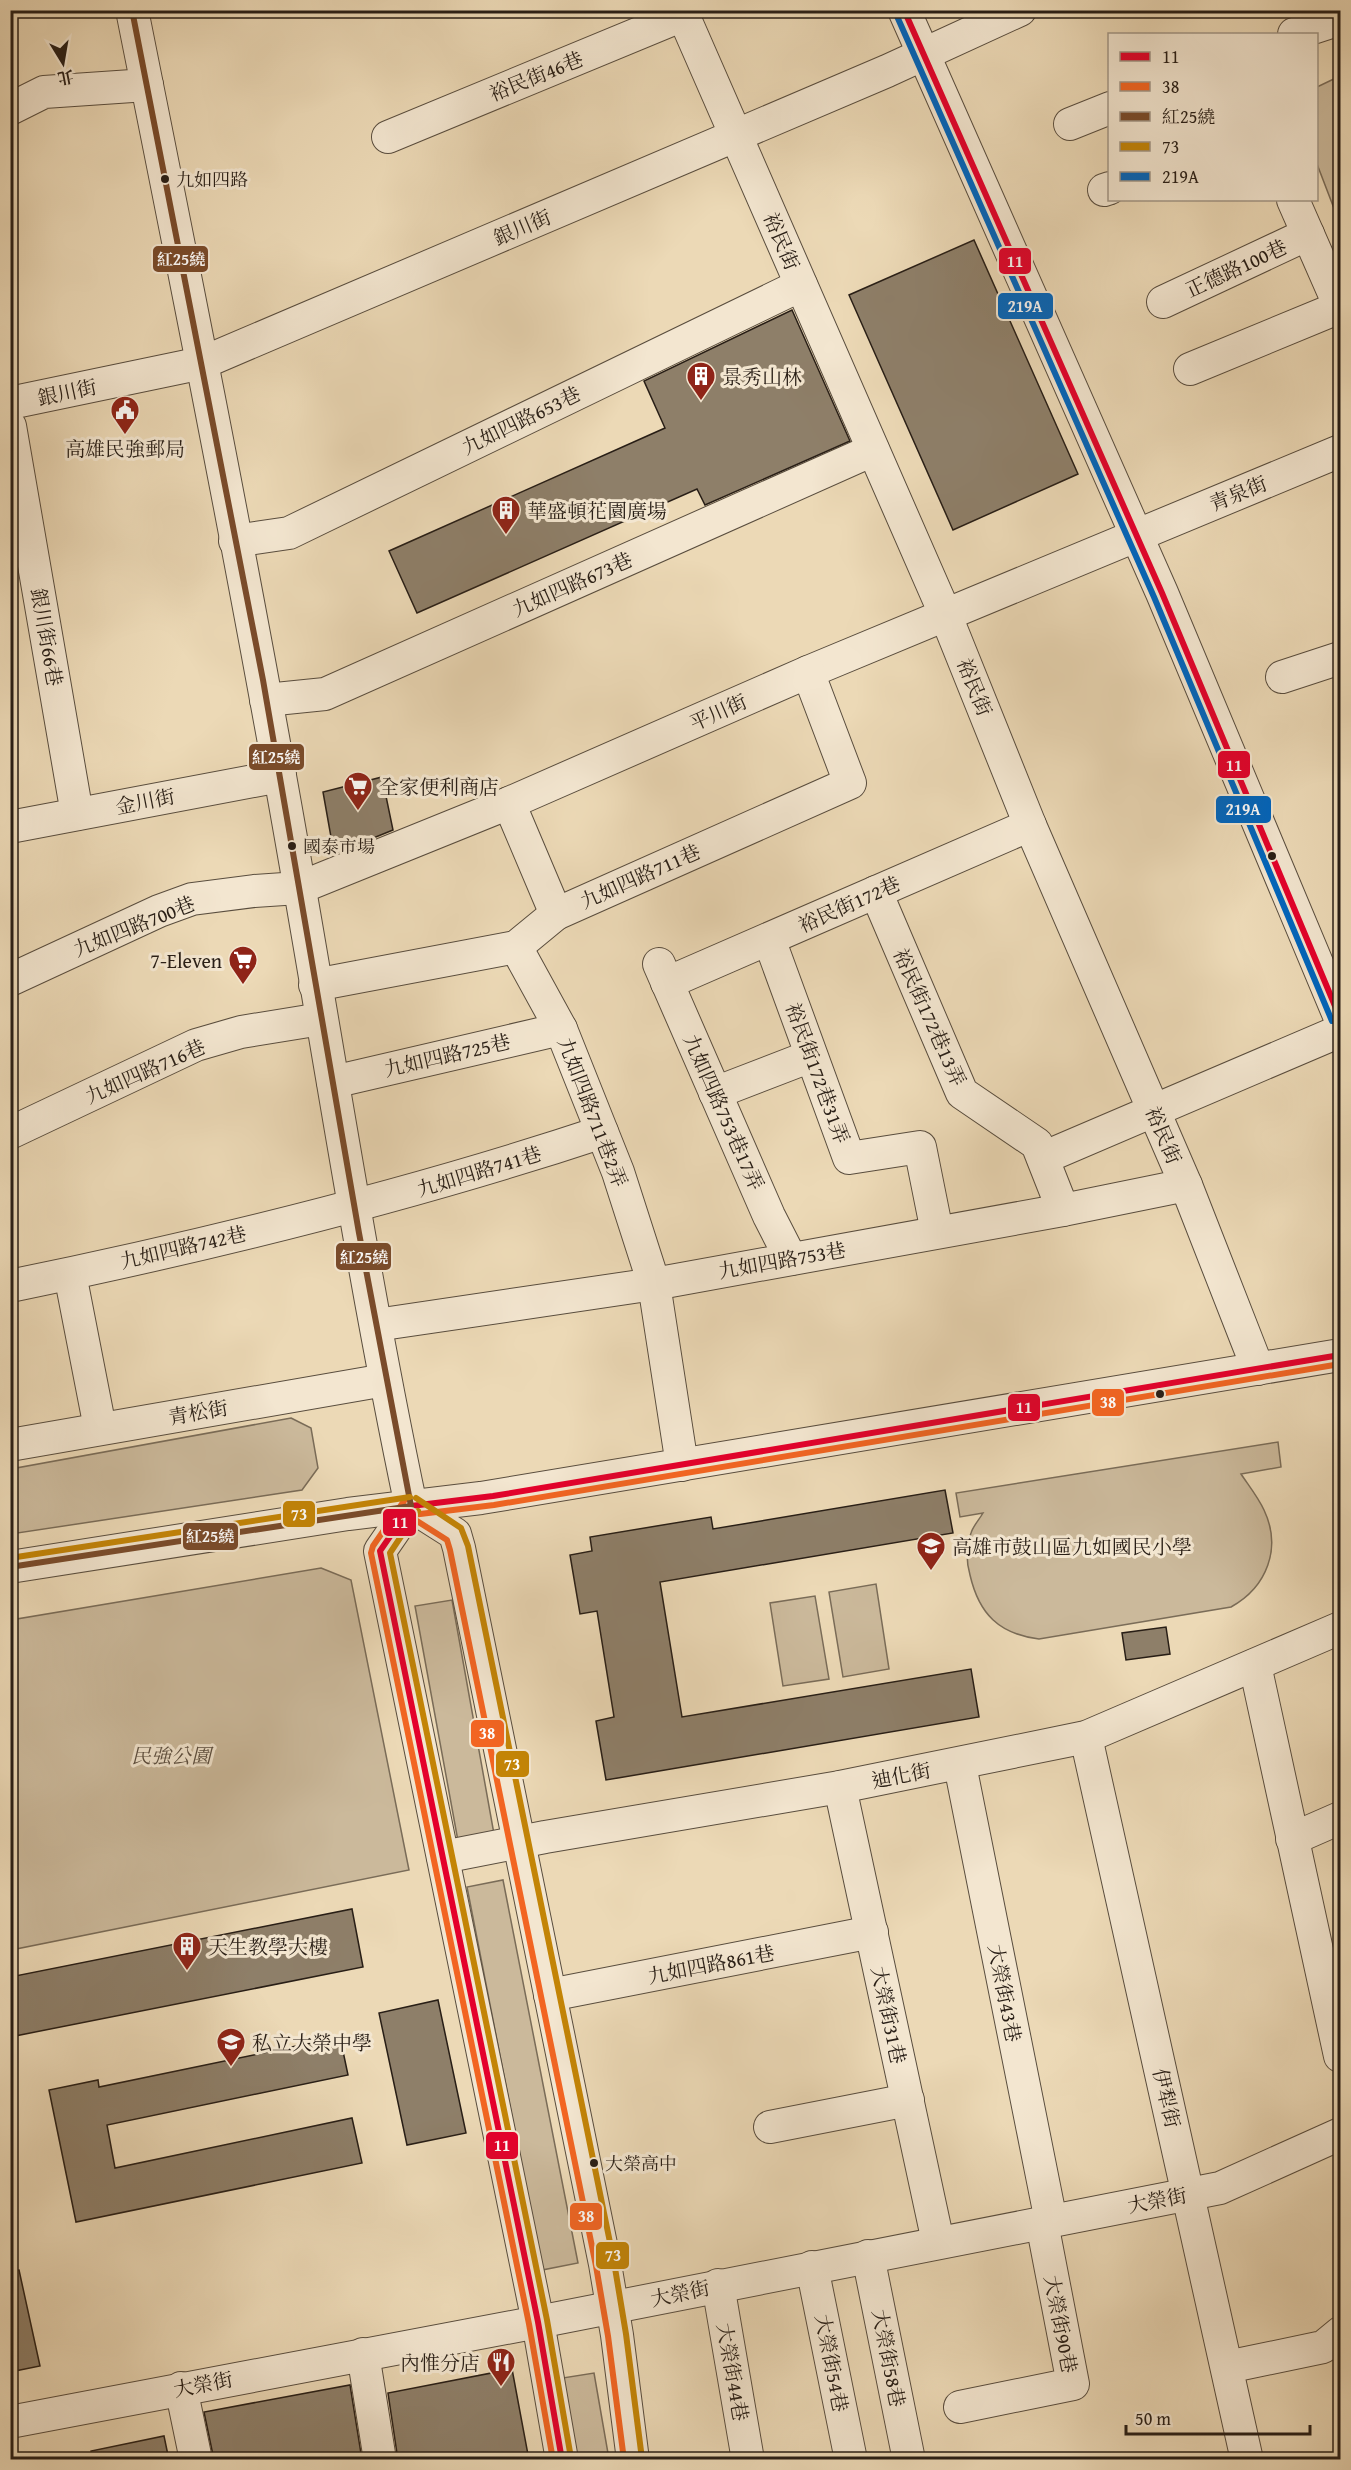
<svg xmlns="http://www.w3.org/2000/svg" width="1351" height="2470" font-family="'Gentium Book Plus','Noto Serif TC',serif">
  <rect width="100%" height="100%" fill="#ecd9b6"/>
  <filter id="stains"><feTurbulence type="fractalNoise" baseFrequency=".00333" numOctaves="4"/><feColorMatrix values="0 0 0 0 .2 0 0 0 0 .09 0 0 0 0 .02 0 0 0 .5 -.17"/></filter>
  <radialGradient id="worn" r=".72"><stop offset=".6" stop-color="#630" stop-opacity="0"/><stop offset="1" stop-color="#630" stop-opacity=".3"/></radialGradient>
  <g fill="#cbb99b" stroke="#7a6c58" stroke-width="1.5">
    <path d="M 1340,76 L 1340,224 L 1317,164 L 1317,87 Z"/>
    <path d="M 291,1418 L 311,1428 L 318,1468 L 302,1490 L 11,1534 L 11,1469 Z"/>
    <path d="M 1278,1442 L 1281,1467 L 1241,1474 C 1249,1486 1258,1497 1264,1510 C 1282,1548 1267,1587 1231,1607 L 1039,1639 C 999,1634 979,1614 970,1575 C 966,1561 966,1547 971,1533 C 973,1526 979,1520 983,1513 L 960,1517 L 956,1493 Z"/>
    <path d="M 321,1568 L 351,1580 L 409,1870 L 11,1950 L 11,1620 Z"/>
    <path d="M 876,1584 L 889,1669 L 843,1677 L 829,1592 Z"/>
    <path d="M 815,1596 L 829,1679 L 783,1686 L 770,1603 Z"/>
    <path d="M 452,1600 L 494,1834 L 458,1841 L 415,1606 Z"/>
    <path d="M 503,1880 L 578,2263 L 542,2270 L 467,1887 Z"/>
    <path d="M 594,2373 L 609,2459 L 570,2459 L 556,2379 Z"/>
  </g>
  <g fill="#8e7f69" stroke="#281e16" stroke-width="1.5">
    <path d="M 974,240 L 1078,474 L 953,530 L 849,295 Z"/>
    <path d="M 792,310 L 850,441 L 705,505 L 697,489 L 417,613 L 389,551 L 665,428 L 644,381 Z"/>
    <path d="M 382,777 L 393,830 L 334,854 L 323,792 Z"/>
    <path d="M 945,1490 L 953,1533 L 660,1582 L 682,1717 L 971,1669 L 979,1717 L 606,1780 L 596,1721 L 614,1717 L 597,1611 L 580,1614 L 570,1555 L 592,1551 L 590,1537 L 711,1517 L 713,1529 Z"/>
    <path d="M 1166,1627 L 1170,1654 L 1126,1660 L 1122,1633 Z"/>
    <path d="M 352,1909 L 363,1967 L 10,2037 L 10,1977 Z"/>
    <path d="M 438,2000 L 466,2133 L 407,2145 L 379,2013 Z"/>
    <path d="M 340,2037 L 348,2075 L 107,2125 L 115,2168 L 352,2118 L 362,2163 L 76,2222 L 49,2090 L 98,2080 L 99,2087 Z"/>
    <path d="M 19,2270 L 40,2366 L 10,2372 L 10,2271 Z"/>
    <path d="M 512,2369 L 529,2460 L 398,2460 L 388,2393 Z"/>
    <path d="M 350,2385 L 362,2460 L 214,2460 L 204,2412 Z"/>
    <path d="M 164,2436 L 169,2460 L 92,2460 L 91,2451 Z"/>
  </g>
  <g fill="none" stroke-linecap="round" stroke-linejoin="round">
    <g stroke="#594d3e" stroke-width="34">
      <g id="minor">
        <path d="M 132,10 C 183,265 234,520 280,776 C 324,1019 360,1264 411,1506 L 380,1551 L 538,2322 L 562,2460"/>
        <path d="M 681,10 L 946,616 L 1030,825 L 1186,1185 L 1258,1369"/>
        <path d="M 904,10 L 1162,593 L 1340,1018"/>
        <path d="M 1294,34 L 1340,19"/>
        <path d="M 10,109 L 44,92 L 147,85"/>
        <path d="M 1070,124 L 1110,108"/>
        <path d="M 388,137 L 683,15"/>
        <path d="M 1104,190 L 1110,188"/>
        <path d="M 1293,200 L 1340,307"/>
        <path d="M 1163,302 L 1308,234"/>
        <path d="M 1190,369 L 1340,307"/>
        <path d="M 10,403 L 202,363 L 887,71 L 1020,10"/>
        <path d="M 10,426 L 77,814"/>
        <path d="M 235,541 L 289,533 L 801,285"/>
        <path d="M 1282,677 L 1340,658"/>
        <path d="M 266,700 L 325,694 L 873,450"/>
        <path d="M 509,803 L 556,914"/>
        <path d="M 10,827 L 280,776"/>
        <path d="M 876,892 L 962,1093 L 1037,1144 L 1063,1210"/>
        <path d="M 769,939 L 849,1158 L 920,1147 L 937,1232"/>
        <path d="M 516,947 L 561,1029 L 618,1172 L 654,1284 L 682,1465"/>
        <path d="M 659,964 L 769,1216 L 791,1259"/>
        <path d="M 10,980 L 159,911 L 192,899 L 254,891 L 299,888 L 509,803 L 808,672 L 1340,451"/>
        <path d="M 667,983 L 1030,825"/>
        <path d="M 315,985 L 516,947 L 556,914 L 850,783 L 808,672"/>
        <path d="M 333,1082 L 561,1029"/>
        <path d="M 715,1093 L 811,1056"/>
        <path d="M 10,1133 L 196,1045 L 241,1032 L 321,1019"/>
        <path d="M 1043,1158 L 1340,1031"/>
        <path d="M 70,1274 L 100,1428"/>
        <path d="M 10,1286 C 210,1245 409,1196 602,1132"/>
        <path d="M 376,1325 L 654,1284 L 1063,1210 L 1186,1185"/>
        <path d="M 10,1445 L 385,1380"/>
        <path d="M 411,1506 L 455,1534 L 459,1548 L 605,2264 L 617,2335 L 633,2460"/>
        <path d="M 10,1567 L 348,1514 L 481,1498 L 1340,1355"/>
        <path d="M 1255,1665 L 1340,2056"/>
        <path d="M 1086,1737 L 1247,2460"/>
        <path d="M 960,1765 L 1051,2221"/>
        <path d="M 840,1787 L 938,2242"/>
        <path d="M 1292,1839 L 1340,1818"/>
        <path d="M 443,1857 L 545,1837 L 840,1787 L 1086,1737 L 1340,1628"/>
        <path d="M 550,1995 L 872,1932"/>
        <path d="M 770,2127 L 908,2100"/>
        <path d="M 868,2256 L 909,2460"/>
        <path d="M 812,2267 L 851,2460"/>
        <path d="M 718,2285 L 748,2460"/>
        <path d="M 363,2354 L 380,2460"/>
        <path d="M 1227,2367 L 1323,2347 L 1340,2333"/>
        <path d="M 181,2388 L 196,2460"/>
        <path d="M 960,2407 L 1073,2384 L 1042,2223"/>
        <path d="M 10,2422 L 538,2322 L 1220,2188 L 1340,2134"/>
      </g>
    </g>
    <use href="#minor" stroke="#f3e6d0" stroke-width="32"/>
    <g stroke="#f3e6d0" stroke-width="10">
      <g id="bus-1">
        <path d="M 904,10 L 1162,593 L 1340,1018"/>
        <path d="M 562,2460 L 538,2322 L 380,1551 L 411,1506 L 493,1496 L 1340,1355"/>
      </g>
    </g>
    <g stroke="#f3e6d0" stroke-width="10">
      <g id="bus-2">
        <path d="M 404,1501 L 373,1546 L 371,1553 L 529,2324 L 553,2460"/>
        <path d="M 406,1514 L 447,1540 L 450,1550 L 596,2266 L 608,2336 L 624,2460"/>
        <path d="M 412,1515 L 494,1505 L 1340,1364"/>
      </g>
    </g>
    <g stroke="#f3e6d0" stroke-width="10">
      <g id="bus-3">
        <path d="M 132,10 L 263,680 L 359,1233 L 411,1506"/>
        <path d="M 10,1567 L 411,1506"/>
      </g>
    </g>
    <g stroke="#f3e6d0" stroke-width="10">
      <g id="bus-4">
        <path d="M 416,1498 L 461,1528 L 468,1546 L 614,2262 L 626,2334 L 642,2459"/>
        <path d="M 418,1511 L 390,1553 L 547,2320 L 571,2458"/>
        <path d="M 10,1558 L 410,1497"/>
      </g>
    </g>
    <g stroke="#f3e6d0" stroke-width="10">
      <path id="bus-5" d="M 896,14 L 1154,597 L 1332,1021"/>
    </g>
    <use href="#bus-1" stroke="#e4002b" stroke-width="6"/>
    <use href="#bus-2" stroke="#f26522" stroke-width="6"/>
    <use href="#bus-3" stroke="#7a4b2a" stroke-width="6"/>
    <use href="#bus-4" stroke="#c38406" stroke-width="6"/>
    <use href="#bus-5" stroke="#0065bd" stroke-width="6"/>
  </g>
  <defs>
    <g id="building-pin" transform="scale(1.5)"><path d="M0 17L-7.5 6A9.5 9.5 0 1 1 7.5 6Z" fill="#8f2418" stroke="#f3e6d0"/><path d="M-4-6H4V6H1V3H-1V6H-4ZM-2.5-4.3h1.7v1.8h-1.7ZM.8-4.3h1.7v1.8H.8ZM-2.5-1h1.7V.8h-1.7ZM.8-1h1.7V.8H.8Z" fill="#fff"/></g>
    <g id="civic-pin" transform="scale(1.5)"><path d="M0 17L-7.5 6A9.5 9.5 0 1 1 7.5 6Z" fill="#8f2418" stroke="#f3e6d0"/><path d="M-.6-6.5H3V-4.5H.6V-3L4-1V1h2V6H-6V1h2V-1L-.6-3ZM-1.2 2.5V6h2.4V2.5Z" fill="#fff"/></g>
    <g id="supermarket-pin" transform="scale(1.5)"><path d="M0 17L-7.5 6A9.5 9.5 0 1 1 7.5 6Z" fill="#8f2418" stroke="#f3e6d0"/><path d="M-6-5.5h2.5l.6 2H6L4.5 2H-2.5L-4.4-4H-6ZM-1.5 3.2a1.3 1.3 0 1 0 .1 0ZM3 3.2a1.3 1.3 0 1 0 .1 0Z" fill="#fff"/></g>
    <g id="school-pin" transform="scale(1.5)"><path d="M0 17L-7.5 6A9.5 9.5 0 1 1 7.5 6Z" fill="#8f2418" stroke="#f3e6d0"/><path d="M0-5L7-2L0 1L-7-2ZM-4 1L0 2.5L4 1V4Q0 6-4 4Z" fill="#fff"/></g>
    <g id="restaurant-pin" transform="scale(1.5)"><path d="M0 17L-7.5 6A9.5 9.5 0 1 1 7.5 6Z" fill="#8f2418" stroke="#f3e6d0"/><path d="M-5-6h1v4h1v-4h1v4h1v-4h1v5L-1.5 .5V6h-2V.5L-5-1ZM5-6V6H3V1.5H1.5Q1.5-4 5-6Z" fill="#fff"/></g>
  </defs>
  <g fill-rule="evenodd">
    <use href="#building-pin" x="701" y="376"/>
    <use href="#civic-pin" x="125" y="410"/>
    <use href="#building-pin" x="506" y="510"/>
    <use href="#supermarket-pin" x="358" y="786"/>
    <use href="#supermarket-pin" x="243" y="960"/>
    <use href="#school-pin" x="931" y="1546"/>
    <use href="#building-pin" x="187" y="1946"/>
    <use href="#school-pin" x="231" y="2042"/>
    <use href="#restaurant-pin" x="501" y="2362"/>
  </g>
  <g fill="#281e16" stroke="#f3e6d0" stroke-width="2">
    <circle cx="165" cy="179" r="5"/>
    <circle cx="292" cy="846" r="5"/>
    <circle cx="1272" cy="856" r="5"/>
    <circle cx="1160" cy="1394" r="5"/>
    <circle cx="594" cy="2163" r="5"/>
  </g>
  <g text-anchor="middle" dominant-baseline="central" stroke-width="6" stroke-linejoin="round" paint-order="stroke">
    <g font-size="18" fill="#281e16" stroke="#f3e6d0" text-anchor="start">
      <text x="176" y="179">九如四路</text>
      <text x="303" y="846">國泰市場</text>
      <text x="605" y="2163">大榮高中</text>
    </g>
    <g font-size="20" fill="#281e16" stroke="#f3e6d0">
      <text transform="translate(536 76) rotate(-22)">裕民街46巷</text>
      <text transform="translate(522 227) rotate(-23)">銀川街</text>
      <text transform="translate(782 241) rotate(67)">裕民街</text>
      <text transform="translate(1236 268) rotate(-25)">正德路100巷</text>
      <text transform="translate(67 392) rotate(-12)">銀川街</text>
      <text transform="translate(521 420) rotate(-26)">九如四路653巷</text>
      <text transform="translate(1238 493) rotate(-22)">青泉街</text>
      <text transform="translate(572 584) rotate(-24)">九如四路673巷</text>
      <text transform="translate(47 637) rotate(80)">銀川街66巷</text>
      <text transform="translate(975 687) rotate(68)">裕民街</text>
      <text transform="translate(718 712) rotate(-24)">平川街</text>
      <text transform="translate(145 801) rotate(-11)">金川街</text>
      <text transform="translate(640 876) rotate(-24)">九如四路711巷</text>
      <text transform="translate(849 904) rotate(-24)">裕民街172巷</text>
      <text transform="translate(134 926) rotate(-22)">九如四路700巷</text>
      <text transform="translate(930 1017) rotate(66)">裕民街172巷13弄</text>
      <text transform="translate(447 1055) rotate(-13)">九如四路725巷</text>
      <text transform="translate(145 1071) rotate(-24)">九如四路716巷</text>
      <text transform="translate(818 1073) rotate(70)">裕民街172巷31弄</text>
      <text transform="translate(593 1112) rotate(69)">九如四路711巷2弄</text>
      <text transform="translate(724 1112) rotate(66)">九如四路753巷17弄</text>
      <text transform="translate(1164 1135) rotate(67)">裕民街</text>
      <text transform="translate(479 1171) rotate(-17)">九如四路741巷</text>
      <text transform="translate(183 1247) rotate(-13)">九如四路742巷</text>
      <text transform="translate(782 1260) rotate(-10)">九如四路753巷</text>
      <text transform="translate(198 1412) rotate(-10)">青松街</text>
      <text transform="translate(901 1775) rotate(-11)">迪化街</text>
      <text transform="translate(711 1964) rotate(-11)">九如四路861巷</text>
      <text transform="translate(1005 1993) rotate(79)">大榮街43巷</text>
      <text transform="translate(889 2015) rotate(78)">大榮街31巷</text>
      <text transform="translate(1167 2098) rotate(77)">伊犁街</text>
      <text transform="translate(1157 2200) rotate(-11)">大榮街</text>
      <text transform="translate(680 2293) rotate(-12)">大榮街</text>
      <text transform="translate(1061 2324) rotate(79)">大榮街90巷</text>
      <text transform="translate(889 2358) rotate(79)">大榮街58巷</text>
      <text transform="translate(832 2363) rotate(79)">大榮街54巷</text>
      <text transform="translate(733 2372) rotate(80)">大榮街44巷</text>
      <text transform="translate(203 2384) rotate(-11)">大榮街</text>
    </g>
    <g font-size="20" fill="#281e16" stroke="#f3e6d0" text-anchor="start">
      <text x="722" y="376">景秀山林</text>
      <text x="125" y="448" text-anchor="middle">高雄民強郵局</text>
      <text x="527" y="510">華盛頓花園廣場</text>
      <text x="379" y="786">全家便利商店</text>
      <text x="222" y="960" text-anchor="end">7-Eleven</text>
      <text x="952" y="1546">高雄市鼓山區九如國民小學</text>
      <text x="208" y="1946">天生教學大樓</text>
      <text x="252" y="2042">私立大榮中學</text>
      <text x="480" y="2362" text-anchor="end">內惟分店</text>
    </g>
    <g font-size="20" font-style="italic" fill="#594c3e" stroke="#f3e6d0">
      <text x="171" y="1755">民強公園</text>
    </g>
  </g>
  <g stroke="#f3e6d0" stroke-width="2">
    <rect x="152" y="245" width="57" height="28" rx="6" fill="#7a4b2a"/>
    <rect x="998" y="247" width="34" height="28" rx="6" fill="#e4002b"/>
    <rect x="997" y="292" width="57" height="28" rx="6" fill="#0065bd"/>
    <rect x="248" y="743" width="57" height="28" rx="6" fill="#7a4b2a"/>
    <rect x="1217" y="750" width="34" height="29" rx="6" fill="#e4002b"/>
    <rect x="1215" y="795" width="57" height="29" rx="6" fill="#0065bd"/>
    <rect x="335" y="1242" width="57" height="29" rx="6" fill="#7a4b2a"/>
    <rect x="1091" y="1388" width="34" height="29" rx="6" fill="#f26522"/>
    <rect x="1007" y="1393" width="34" height="29" rx="6" fill="#e4002b"/>
    <rect x="282" y="1500" width="34" height="28" rx="6" fill="#c38406"/>
    <rect x="382" y="1508" width="35" height="29" rx="6" fill="#e4002b"/>
    <rect x="182" y="1522" width="57" height="29" rx="6" fill="#7a4b2a"/>
    <rect x="470" y="1719" width="35" height="29" rx="6" fill="#f26522"/>
    <rect x="495" y="1750" width="35" height="28" rx="6" fill="#c38406"/>
    <rect x="485" y="2131" width="34" height="29" rx="6" fill="#e4002b"/>
    <rect x="569" y="2202" width="34" height="29" rx="6" fill="#f26522"/>
    <rect x="595" y="2241" width="35" height="29" rx="6" fill="#c38406"/>
  </g>
  <g font-size="16" text-anchor="middle" font-weight="bold" fill="#fff">
    <text x="181" y="265">紅25繞</text>
    <text x="1015" y="267">11</text>
    <text x="1025" y="312">219A</text>
    <text x="276" y="763">紅25繞</text>
    <text x="1234" y="771">11</text>
    <text x="1243" y="815">219A</text>
    <text x="364" y="1263">紅25繞</text>
    <text x="1108" y="1408">38</text>
    <text x="1024" y="1413">11</text>
    <text x="299" y="1520">73</text>
    <text x="400" y="1528">11</text>
    <text x="210" y="1542">紅25繞</text>
    <text x="487" y="1739">38</text>
    <text x="512" y="1770">73</text>
    <text x="502" y="2151">11</text>
    <text x="586" y="2222">38</text>
    <text x="613" y="2261">73</text>
  </g>
  <rect width="1351" height="2470" fill="none" stroke="#ecd9b6" stroke-width="36"/>
  <rect x="12" y="12" width="1327" height="2446" fill="none" stroke="#281e16" stroke-width="3"/>
  <rect x="18" y="18" width="1315" height="2434" fill="none" stroke="#281e16" stroke-width="1.5"/>
  <rect x="1108" y="33" width="210" height="168" fill="#f3e6d0" stroke="#a29686" stroke-width="1.5"/>
  <rect x="1120" y="52" width="30" height="9" fill="#e4002b" stroke="#a29686" stroke-width="1.5"/>
  <text x="1162" y="63" font-size="18" fill="#281e16">11</text>
  <rect x="1120" y="82" width="30" height="9" fill="#f26522" stroke="#a29686" stroke-width="1.5"/>
  <text x="1162" y="93" font-size="18" fill="#281e16">38</text>
  <rect x="1120" y="112" width="30" height="9" fill="#7a4b2a" stroke="#a29686" stroke-width="1.5"/>
  <text x="1162" y="123" font-size="18" fill="#281e16">紅25繞</text>
  <rect x="1120" y="142" width="30" height="9" fill="#c38406" stroke="#a29686" stroke-width="1.5"/>
  <text x="1162" y="153" font-size="18" fill="#281e16">73</text>
  <rect x="1120" y="172" width="30" height="9" fill="#0065bd" stroke="#a29686" stroke-width="1.5"/>
  <text x="1162" y="183" font-size="18" fill="#281e16">219A</text>
  <g transform="translate(63 63) rotate(169)" stroke="#f3e6d0" stroke-width="4.5" paint-order="stroke">
  <path d="M0-4.5L10 22L0 15L-10 22Z" fill="#281e16"/>
  <text y="-9" font-size="16" font-weight="bold" text-anchor="middle" fill="#281e16">北</text>
  </g>
  <path d="M1126 2425v9h184v-9" fill="none" stroke="#281e16" stroke-width="3"/>
  <text x="1135" y="2425" font-size="18" fill="#281e16" stroke="#f3e6d0" stroke-width="4.5" paint-order="stroke">50 m</text>
  <rect width="100%" height="100%" filter="url(#stains)"/>
  <rect width="100%" height="100%" fill="url(#worn)"/>
</svg>
